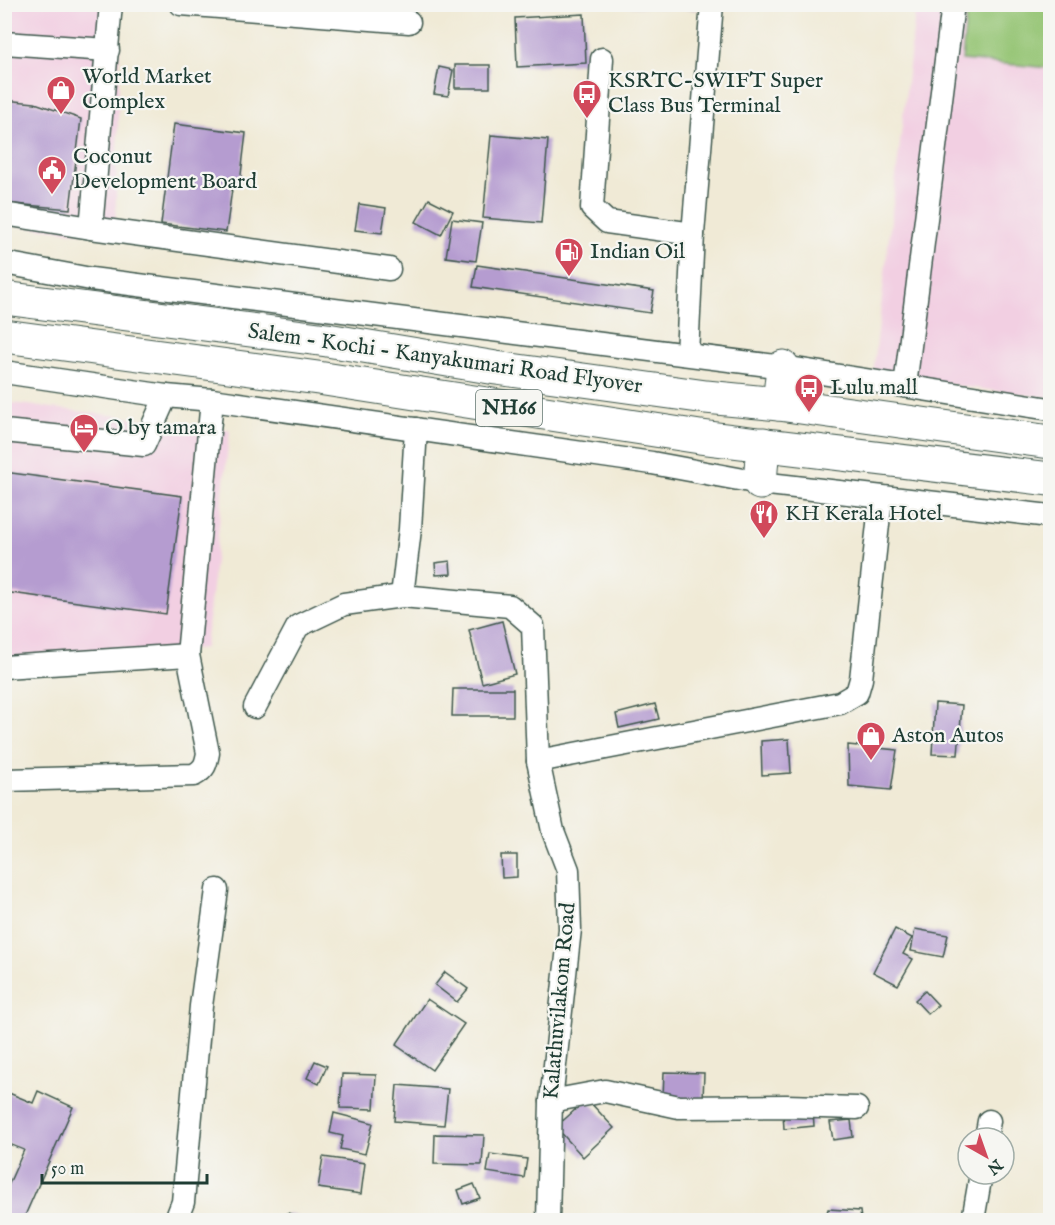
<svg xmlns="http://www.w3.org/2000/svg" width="1055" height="1225" font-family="'IM FELL English',serif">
  <rect width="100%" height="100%" fill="#f6f6f2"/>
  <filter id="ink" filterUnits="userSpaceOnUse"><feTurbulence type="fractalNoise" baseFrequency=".0167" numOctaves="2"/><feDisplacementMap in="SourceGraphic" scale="12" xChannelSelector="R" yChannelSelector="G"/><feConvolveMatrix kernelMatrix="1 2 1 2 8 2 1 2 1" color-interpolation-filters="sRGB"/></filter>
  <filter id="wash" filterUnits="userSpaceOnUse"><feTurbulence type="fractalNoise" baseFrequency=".008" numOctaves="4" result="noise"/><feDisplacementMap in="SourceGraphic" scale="24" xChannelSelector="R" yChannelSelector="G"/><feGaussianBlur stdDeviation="1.35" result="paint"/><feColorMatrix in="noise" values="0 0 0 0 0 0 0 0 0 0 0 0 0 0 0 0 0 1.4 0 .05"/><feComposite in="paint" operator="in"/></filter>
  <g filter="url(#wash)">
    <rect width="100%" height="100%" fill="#f0ead6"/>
    <g fill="#f2cfe2">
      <path d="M 5,5 L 121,5 L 115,236 L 5,225 Z"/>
      <path d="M 916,5 L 1050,5 L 1050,398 L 873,375 Z"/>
      <path d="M 4,402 L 230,430 L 205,648 L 60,662 L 5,664 Z"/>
    </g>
    <path fill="#cfbdd0" d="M 698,4 L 698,10 L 596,5 L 596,4 Z"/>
    <path fill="#94c473" stroke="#5a8054" stroke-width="1.5" d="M 967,5 L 1050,5 L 1050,68 L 962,60 Z"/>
    <g id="blocks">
      <g fill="#b59cd0">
        <path d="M 584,14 L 586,63 L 517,67 L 515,18 Z"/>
        <rect x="455" y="65" width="35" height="23"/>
        <path d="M 439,67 L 453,70 L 448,96 L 434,94 Z"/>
        <path d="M 4,100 L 35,103 L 81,119 L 70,209 L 4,203 Z"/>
        <path d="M 174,124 L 246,133 L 240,183 L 233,182 L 226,232 L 161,224 Z"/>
        <path d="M 491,135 L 548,140 L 541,223 L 483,218 Z"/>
        <path d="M 429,199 L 453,211 L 441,235 L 416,222 Z"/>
        <path d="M 359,204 L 386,208 L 382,233 L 355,230 Z"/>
        <path d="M 452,219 L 482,223 L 476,261 L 446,257 Z"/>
        <path d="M 477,265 L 654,291 L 650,313 L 473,287 Z"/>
        <path d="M 4,472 L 182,496 L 166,614 L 4,592 Z"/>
        <path d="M 450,561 L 451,574 L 436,575 L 435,563 Z"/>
        <path d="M 502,621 L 515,674 L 482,683 L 469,630 Z"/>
        <path d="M 453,689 L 513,689 L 513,716 L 452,716 Z"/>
        <path d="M 935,703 L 962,705 L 958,755 L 932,754 Z"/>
        <path d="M 655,704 L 659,719 L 619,728 L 616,714 Z"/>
        <path d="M 789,739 L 791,773 L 762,775 L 761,741 Z"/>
        <path d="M 848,745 L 897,750 L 891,790 L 849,786 Z"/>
        <path d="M 501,855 L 517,855 L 517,877 L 502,878 Z"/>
        <path d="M 895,929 L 912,938 L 903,954 L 913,959 L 898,985 L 873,972 Z"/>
        <path d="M 915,929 L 948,935 L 943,957 L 911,951 Z"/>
        <path d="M 445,972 L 468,989 L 457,1002 L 435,985 Z"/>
        <path d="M 925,991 L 938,1005 L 928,1014 L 915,1000 Z"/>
        <path d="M 427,999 L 464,1024 L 432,1070 L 396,1045 Z"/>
        <path d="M 315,1061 L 327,1066 L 319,1084 L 307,1078 Z"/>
        <path d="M 664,1072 L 704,1073 L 703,1099 L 663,1098 Z"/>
        <path d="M 342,1074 L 376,1075 L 374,1109 L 340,1108 Z"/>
        <path d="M 397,1085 L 448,1089 L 444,1125 L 394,1121 Z"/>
        <path d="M 4,1091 L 33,1103 L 38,1091 L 73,1107 L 23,1220 L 4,1220 L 4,1195 L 24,1150 L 4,1142 Z"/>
        <path d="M 587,1099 L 614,1128 L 583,1157 L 556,1127 Z"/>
        <path d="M 813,1110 L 814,1126 L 784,1129 L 783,1113 Z"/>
        <path d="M 334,1113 L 373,1123 L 365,1154 L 340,1149 L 343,1136 L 330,1133 Z"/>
        <path d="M 851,1120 L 853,1137 L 833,1140 L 830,1122 Z"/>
        <path d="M 435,1134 L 484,1135 L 482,1165 L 434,1164 Z"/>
        <path d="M 490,1154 L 527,1159 L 524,1178 L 487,1172 Z"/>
        <path d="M 323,1157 L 365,1163 L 361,1194 L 318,1188 Z"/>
        <path d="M 474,1184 L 480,1198 L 463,1204 L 458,1190 Z"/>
        <path d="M 828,1209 L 860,1211 L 861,1220 L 825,1220 Z"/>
        <path d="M 288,1213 L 304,1220 L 284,1220 Z"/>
      </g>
    </g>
  </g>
  <g filter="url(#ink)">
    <use href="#blocks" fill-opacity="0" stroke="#3e574c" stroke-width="1.5"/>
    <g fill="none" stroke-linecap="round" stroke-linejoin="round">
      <g stroke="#3e574c" stroke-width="25">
        <g id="minor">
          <path d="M 181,4 L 409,22"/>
          <path d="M 4,43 L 108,50"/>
          <path d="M 602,59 L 592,208 L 607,222 L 693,234"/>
          <path d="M 4,214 L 91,228 L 389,269"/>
          <path d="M 91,228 L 111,4"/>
          <path d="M 4,263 L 91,279 L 783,367 L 1050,409"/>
          <path d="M 687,354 L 693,234 L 712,4"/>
          <path d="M 4,372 L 166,396 L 212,400 L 652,463 L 760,483 L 1050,516"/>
          <path d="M 905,386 L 953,4"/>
          <path d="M 416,429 L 410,529 L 402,596 L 510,606 L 533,626 L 538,761 L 553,831 L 568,870 L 570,929 L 551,1101 L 548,1220"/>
          <path d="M 4,431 L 144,445 L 166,396"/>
          <path d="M 4,667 L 188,655"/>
          <path d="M 255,707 L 298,626 L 344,604 L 402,596"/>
          <path d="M 538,761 L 840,703 L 857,693 L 861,679 L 881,497"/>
          <path d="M 6,780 L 194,775 C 205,769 206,764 208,753 L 188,655 L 212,400"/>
          <path d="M 551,1101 L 605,1091 L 679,1107 L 786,1106 L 857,1108"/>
          <path d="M 986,1138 L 989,1121"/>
          <path d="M 176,1220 L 183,1202 L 201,1006 L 217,890"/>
          <path d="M 973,1220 L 981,1174"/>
        </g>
      </g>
      <g stroke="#3e574c" stroke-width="35">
        <g id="highway">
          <path d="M 4,298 L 327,340 L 496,368 L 706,397 L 779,404 L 1050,442"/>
          <path d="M 4,336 L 318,378 L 700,437 L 1050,479"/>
          <path d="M 779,404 L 783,367"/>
          <path d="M 760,483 L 763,444"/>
        </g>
      </g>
      <use href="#minor" stroke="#fff" stroke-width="22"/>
      <use href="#highway" stroke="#fff" stroke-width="33"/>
    </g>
  </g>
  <defs>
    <g id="shop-pin" transform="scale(1.5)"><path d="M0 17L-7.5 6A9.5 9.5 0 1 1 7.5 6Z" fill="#d1495b" stroke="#f6f6f2"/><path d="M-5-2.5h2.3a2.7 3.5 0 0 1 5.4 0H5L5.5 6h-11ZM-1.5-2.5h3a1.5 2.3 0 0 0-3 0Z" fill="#fff"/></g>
    <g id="bus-pin" transform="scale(1.5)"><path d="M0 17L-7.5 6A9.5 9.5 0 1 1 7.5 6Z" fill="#d1495b" stroke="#f6f6f2"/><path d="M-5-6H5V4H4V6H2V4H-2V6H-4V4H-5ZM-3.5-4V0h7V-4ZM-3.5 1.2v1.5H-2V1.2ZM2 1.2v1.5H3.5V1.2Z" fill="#fff"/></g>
    <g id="civic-pin" transform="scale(1.5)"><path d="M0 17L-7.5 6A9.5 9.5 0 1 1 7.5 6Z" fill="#d1495b" stroke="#f6f6f2"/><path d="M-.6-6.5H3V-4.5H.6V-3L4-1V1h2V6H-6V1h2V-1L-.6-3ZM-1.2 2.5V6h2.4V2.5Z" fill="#fff"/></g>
    <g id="fuel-pin" transform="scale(1.5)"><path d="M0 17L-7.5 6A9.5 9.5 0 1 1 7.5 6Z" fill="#d1495b" stroke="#f6f6f2"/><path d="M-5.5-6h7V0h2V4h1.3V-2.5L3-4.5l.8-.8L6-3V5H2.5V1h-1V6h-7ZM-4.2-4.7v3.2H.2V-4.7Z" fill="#fff"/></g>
    <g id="hotel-pin" transform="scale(1.5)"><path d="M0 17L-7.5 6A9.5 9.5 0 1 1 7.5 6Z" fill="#d1495b" stroke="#f6f6f2"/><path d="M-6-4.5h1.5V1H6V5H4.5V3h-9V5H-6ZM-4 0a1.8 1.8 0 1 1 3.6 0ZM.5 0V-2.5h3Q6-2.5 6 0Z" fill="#fff"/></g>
    <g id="restaurant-pin" transform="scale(1.5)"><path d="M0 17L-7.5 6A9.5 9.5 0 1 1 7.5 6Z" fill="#d1495b" stroke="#f6f6f2"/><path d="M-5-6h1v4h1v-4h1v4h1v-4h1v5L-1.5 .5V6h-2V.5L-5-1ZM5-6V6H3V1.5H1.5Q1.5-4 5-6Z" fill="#fff"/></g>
  </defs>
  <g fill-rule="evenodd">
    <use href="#shop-pin" x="61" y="90"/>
    <use href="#bus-pin" x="587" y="94"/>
    <use href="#civic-pin" x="52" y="170"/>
    <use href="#fuel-pin" x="569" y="252"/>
    <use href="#bus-pin" x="809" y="388"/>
    <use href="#hotel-pin" x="84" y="428"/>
    <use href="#restaurant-pin" x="764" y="514"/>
    <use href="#shop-pin" x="871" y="736"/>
  </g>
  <g text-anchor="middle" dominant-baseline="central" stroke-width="4.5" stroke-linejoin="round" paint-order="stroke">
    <rect fill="#f6f6f2" stroke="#60746d" stroke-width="1.5" x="476" y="390" width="66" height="36" rx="4.5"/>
    <g font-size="21" font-weight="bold" fill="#1f3d34">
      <text x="509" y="408">NH66</text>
    </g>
    <g font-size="22" fill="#1f3d34" stroke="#f6f6f2" text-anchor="start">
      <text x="82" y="77">World Market<tspan x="82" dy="25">Complex</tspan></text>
      <text x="608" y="81">KSRTC-SWIFT Super<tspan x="608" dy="25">Class Bus Terminal</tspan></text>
      <text x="73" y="157">Coconut<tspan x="73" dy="25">Development Board</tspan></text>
      <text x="590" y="252">Indian Oil</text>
      <text x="830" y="388">Lulu mall</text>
      <text x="105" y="428">O by tamara</text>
      <text x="785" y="514">KH Kerala Hotel</text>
      <text x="892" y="736">Aston Autos</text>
    </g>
    <g font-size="22" fill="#1f3d34" stroke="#f6f6f2">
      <text transform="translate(445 359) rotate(8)">Salem - Kochi - Kanyakumari Road Flyover</text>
      <text transform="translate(560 1001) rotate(-85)">Kalathuvilakom Road</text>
    </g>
  </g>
  <rect width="1055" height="1225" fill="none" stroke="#f6f6f2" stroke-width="24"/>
  <g transform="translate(986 1156) rotate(140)"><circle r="28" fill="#f6f6f2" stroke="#a0aca6" stroke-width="1.5"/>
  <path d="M0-4.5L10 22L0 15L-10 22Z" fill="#d1495b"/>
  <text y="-9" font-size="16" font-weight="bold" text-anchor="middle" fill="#1f3d34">N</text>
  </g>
  <path d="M42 1174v9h165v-9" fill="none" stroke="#1f3d34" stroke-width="3"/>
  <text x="51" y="1174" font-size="18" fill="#1f3d34" stroke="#f6f6f2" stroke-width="4.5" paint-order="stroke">50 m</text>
</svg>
